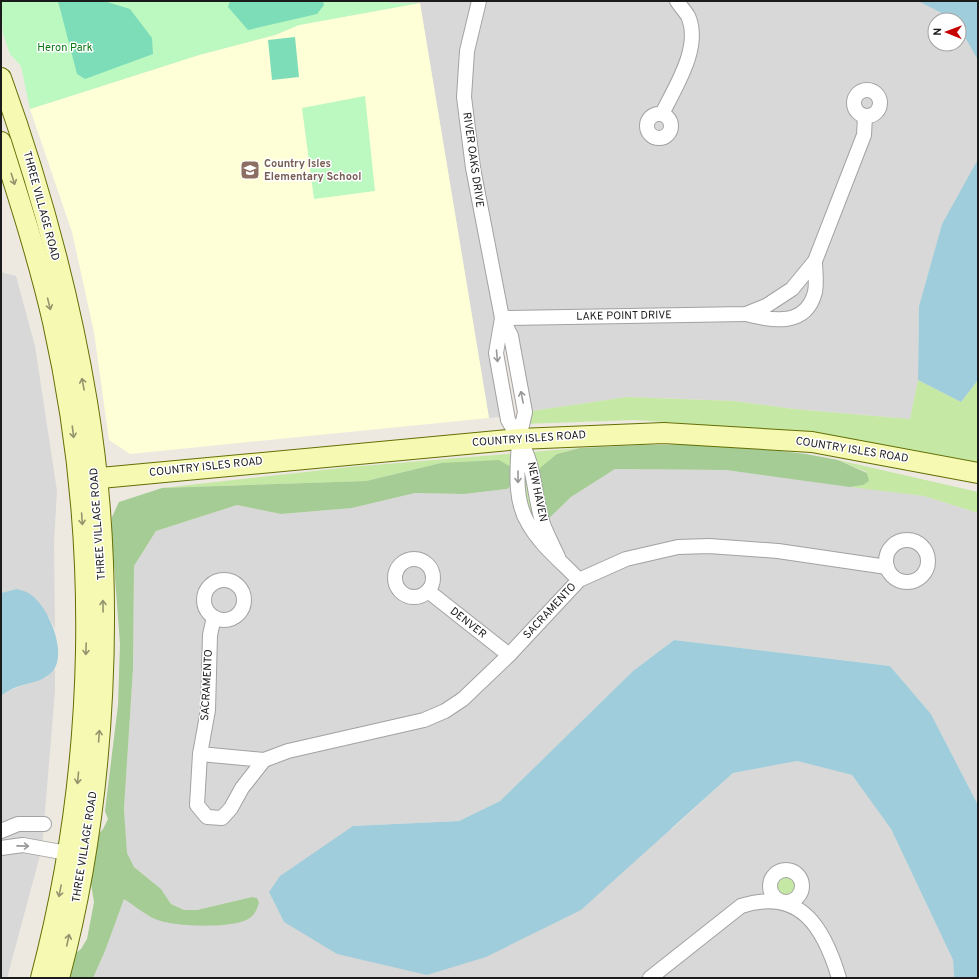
<svg xmlns="http://www.w3.org/2000/svg" width="979" height="979" font-family="Overpass,sans-serif">
  <rect width="100%" height="100%" fill="#ede9e0"/>
  <g fill="#d9d8d8">
    <path d="M 390,1 L 918,1 L 955,20 L 935,20 L 935,44 L 959,44 L 959,27 L 978,60 L 978,159 L 942,224 L 919,306 L 918,380 L 910,419 L 794,409 L 734,401 L 628,397 L 525,412 L 502,318 L 496,353 L 507,416 L 489,418 L 420,3 L 390,3 Z"/>
    <path d="M 1,272 L 16,276 L 35,346 L 57,491 L 54,542 L 55,629 L 49,617 L 16,589 L 1,593 Z"/>
    <path d="M 615,469 L 726,470 L 924,496 L 978,513 L 978,805 L 931,714 L 890,666 L 674,640 L 633,671 L 500,801 L 459,821 L 353,826 L 672,829 L 733,773 L 797,761 L 852,775 L 891,829 L 953,960 L 954,978 L 93,978 L 105,951 L 124,898 L 156,919 L 181,924 L 252,897 L 197,910 L 184,910 L 171,904 L 161,889 L 134,867 L 127,853 L 124,809 L 133,669 L 134,566 L 156,531 L 237,505 L 281,514 L 352,508 L 415,493 L 464,494 L 507,489 L 518,481 L 543,524 L 571,497 Z"/>
    <path d="M 55,669 L 55,691 L 42,848 L 7,978 L 1,978 L 1,696 L 13,689 L 47,677 Z"/>
  </g>
  <path fill="#ffffd7" d="M 420,3 L 489,418 L 130,454 L 109,440 L 94,332 L 72,232 L 30,109 L 199,55 L 275,35 L 299,25 Z"/>
  <g fill="#c6e8a5">
    <path d="M 918,380 L 961,402 L 978,380 L 978,464 L 890,446 L 780,430 L 635,420 L 523,424 L 525,412 L 627,397 L 734,401 L 794,409 L 910,419 Z"/>
    <path d="M 579,448 L 557,454 L 542,520 L 527,523 L 518,481 L 441,463 L 366,481 L 162,488 L 350,467 Z"/>
    <path d="M 838,460 L 978,492 L 978,513 L 924,496 L 850,487 L 863,485 L 867,472 Z"/>
    <circle cx="786" cy="885" r="16"/>
  </g>
  <g fill="#a5cc95">
    <path d="M 722,444 L 806,454 L 838,460 L 867,473 L 869,481 L 863,485 L 850,487 L 726,470 L 615,469 L 571,497 L 543,524 L 537,476 L 540,468 L 557,454 L 580,448 L 641,445 Z"/>
    <path d="M 499,460 L 511,467 L 518,481 L 507,489 L 464,494 L 415,493 L 352,508 L 281,514 L 237,505 L 156,531 L 134,566 L 133,669 L 124,809 L 127,853 L 134,867 L 161,889 L 171,904 L 184,910 L 197,910 L 252,897 L 257,898 L 259,903 C 256,912 253,918 244,921 C 226,928 173,927 155,919 C 144,914 134,905 124,899 L 105,951 L 93,978 L 65,978 L 71,957 L 81,949 L 87,939 L 94,902 L 90,878 L 92,841 L 103,829 L 108,819 L 105,811 L 118,705 L 120,644 L 112,538 L 112,517 L 119,502 L 162,488 L 366,481 L 441,463 Z"/>
  </g>
  <g fill="#bbf9c1">
    <path d="M 1,1 L 390,1 L 390,3 L 420,3 L 299,25 L 275,35 L 199,55 L 30,109 L 21,66 L 10,54 L 3,34 Z"/>
    <path d="M 365,96 L 375,191 L 314,199 L 302,108 Z"/>
  </g>
  <g fill="#7dddb8">
    <path d="M 58,1 L 104,1 L 130,9 L 152,38 L 153,54 L 85,79 L 77,74 Z"/>
    <path d="M 230,1 L 323,1 L 324,5 L 317,14 L 248,30 L 228,7 Z"/>
    <path d="M 295,37 L 299,77 L 272,80 L 268,40 Z"/>
  </g>
  <g fill="#a0cddb">
    <path d="M 918,1 L 978,1 L 978,60 L 959,27 L 959,20 L 955,20 Z"/>
    <path d="M 978,159 L 978,380 L 961,402 L 918,380 L 919,306 L 942,224 Z"/>
    <path d="M 16,589 C 21,590 25,591 30,594 C 48,605 68,653 53,671 C 44,682 27,683 14,688 C 10,690 5,693 1,696 L 1,593 Z"/>
    <path d="M 674,640 L 890,666 L 931,714 L 978,805 L 978,978 L 954,978 L 953,960 L 891,829 L 852,775 L 797,761 L 733,773 L 581,910 L 486,957 L 427,975 L 337,954 L 284,922 L 269,892 L 280,876 L 353,826 L 459,821 L 500,801 L 633,671 Z"/>
  </g>
  <g fill="none" stroke-linecap="round" stroke-linejoin="round">
    <g stroke="#a2a2a2" stroke-width="16">
      <g id="street">
        <path d="M 479,1 L 467,51 L 464,97 L 473,168 L 502,318 L 511,336 L 525,412 L 519,439 L 508,420 L 496,353 L 502,318"/>
        <circle cx="867" cy="103" r="13"/>
        <path d="M 662,114 C 675,87 702,47 688,16 C 685,11 680,6 677,1"/>
        <circle cx="659" cy="126" r="12"/>
        <path d="M 746,314 C 773,321 806,327 815,292 C 817,282 815,271 815,261"/>
        <path d="M 502,318 L 746,314 L 766,306 L 792,289 L 815,261 L 864,135 L 865,116"/>
        <circle cx="907" cy="561" r="21"/>
        <path d="M 558,557 C 553,546 547,535 543,524 C 533,494 536,466 519,439 C 518,466 513,498 528,523 C 540,545 562,562 579,580"/>
        <circle cx="414" cy="578" r="19"/>
        <circle cx="224" cy="600" r="20"/>
        <path d="M 428,591 L 509,655"/>
        <path d="M 214,617 L 210,635 L 208,710 L 200,754 L 264,760 L 288,751 L 424,720 L 445,711 L 463,699 L 509,655 L 579,580 L 626,559 L 678,547 L 709,546 L 778,551 L 887,567"/>
        <path d="M 200,754 L 197,805 L 207,817 L 222,818 L 231,808 L 242,788 L 264,760"/>
        <path d="M 1,831 L 18,824 L 44,824"/>
        <path d="M 1,848 L 23,845 L 67,853"/>
        <circle cx="786" cy="886" r="16"/>
        <path d="M 650,978 L 741,906 C 801,887 824,928 839,978"/>
      </g>
    </g>
    <g stroke="#636f05" stroke-width="22">
      <g id="secondary">
        <path d="M 1,78 C 39,183 69,293 87,402 C 117,584 107,800 59,978"/>
        <path d="M 1,142 C 20,202 39,261 53,322 C 101,537 97,765 41,978"/>
        <path d="M 79,480 L 519,439 L 664,433 L 812,442 L 978,473"/>
      </g>
    </g>
    <use href="#street" stroke="#fff" stroke-width="14"/>
    <use href="#secondary" stroke="#f5f9b2" stroke-width="20"/>
  </g>
  <defs><path id="oneway-shaft" d="M-6 0H5M1.5-3L5.5 0L1.5 3" fill="none" stroke-width="1.6" stroke-linecap="round" stroke-linejoin="round"/></defs>
  <g stroke="#93956e">
    <use href="#oneway-shaft" transform="translate(13 179) rotate(72)"/>
    <use href="#oneway-shaft" transform="translate(49 304) rotate(76)"/>
    <use href="#oneway-shaft" transform="translate(83 384) rotate(-101)"/>
    <use href="#oneway-shaft" transform="translate(73 432) rotate(83)"/>
    <use href="#oneway-shaft" transform="translate(82 519) rotate(86)"/>
    <use href="#oneway-shaft" transform="translate(103 606) rotate(-91)"/>
    <use href="#oneway-shaft" transform="translate(86 649) rotate(92)"/>
    <use href="#oneway-shaft" transform="translate(99 736) rotate(-86)"/>
    <use href="#oneway-shaft" transform="translate(78 778) rotate(95)"/>
    <use href="#oneway-shaft" transform="translate(60 891) rotate(101)"/>
    <use href="#oneway-shaft" transform="translate(68 940) rotate(-78)"/>
  </g>
  <g stroke="#989898">
    <use href="#oneway-shaft" transform="translate(497 356) rotate(85)"/>
    <use href="#oneway-shaft" transform="translate(522 397) rotate(-101)"/>
    <use href="#oneway-shaft" transform="translate(518 477) rotate(90)"/>
    <use href="#oneway-shaft" transform="translate(23 846) rotate(1)"/>
  </g>
  <defs>
    <g id="school-square" transform="scale(1)"><rect x="-9" y="-9" width="18" height="18" rx="4" fill="#8d6e63" stroke="#fff"/><path d="M0-5L7-2L0 1L-7-2ZM-4 1L0 2.5L4 1V4Q0 6-4 4Z" fill="#fff"/></g>
  </defs>
  <g fill-rule="evenodd">
    <use href="#school-square" x="250" y="170"/>
  </g>
  <g text-anchor="middle" dominant-baseline="central" stroke-width="3" stroke-linejoin="round" paint-order="stroke">
    <g font-size="11" fill="#0b7715" stroke="#fff">
      <text x="65" y="48">Heron Park</text>
    </g>
    <g font-size="11" fill="#1b1b1b" stroke="#fff">
      <text transform="translate(473 160) rotate(82)">RIVER OAKS DRIVE</text>
      <text transform="translate(41 206) rotate(75)">THREE VILLAGE ROAD</text>
      <text transform="translate(624 316) rotate(-1)">LAKE POINT DRIVE</text>
      <text transform="translate(529 439) rotate(-4)">COUNTRY ISLES ROAD</text>
      <text transform="translate(852 450) rotate(9)">COUNTRY ISLES ROAD</text>
      <text transform="translate(206 467) rotate(-6)">COUNTRY ISLES ROAD</text>
      <text transform="translate(537 492) rotate(78)">NEW HAVEN</text>
      <text transform="translate(98 524) rotate(-94)">THREE VILLAGE ROAD</text>
      <text transform="translate(550 611) rotate(-47)">SACRAMENTO</text>
      <text transform="translate(468 623) rotate(38)">DENVER</text>
      <text transform="translate(207 685) rotate(-87)">SACRAMENTO</text>
      <text transform="translate(85 847) rotate(-81)">THREE VILLAGE ROAD</text>
    </g>
    <g font-size="11" font-weight="bold" fill="#785e54" stroke="#fff" text-anchor="start">
      <text x="264" y="164">Country Isles<tspan x="264" dy="13">Elementary School</tspan></text>
    </g>
  </g>
  <rect width="979" height="979" fill="none" stroke="#1b1b1b" stroke-width="4"/>
  <g transform="translate(947 32) rotate(271)"><circle r="19" fill="#ffffff" stroke="#a4a4a4"/>
  <path d="M0-3L7 15L0 10L-7 15Z" fill="#c60100"/>
  <text y="-6" font-size="11" font-weight="bold" text-anchor="middle" fill="#1b1b1b">N</text>
  </g>
</svg>
